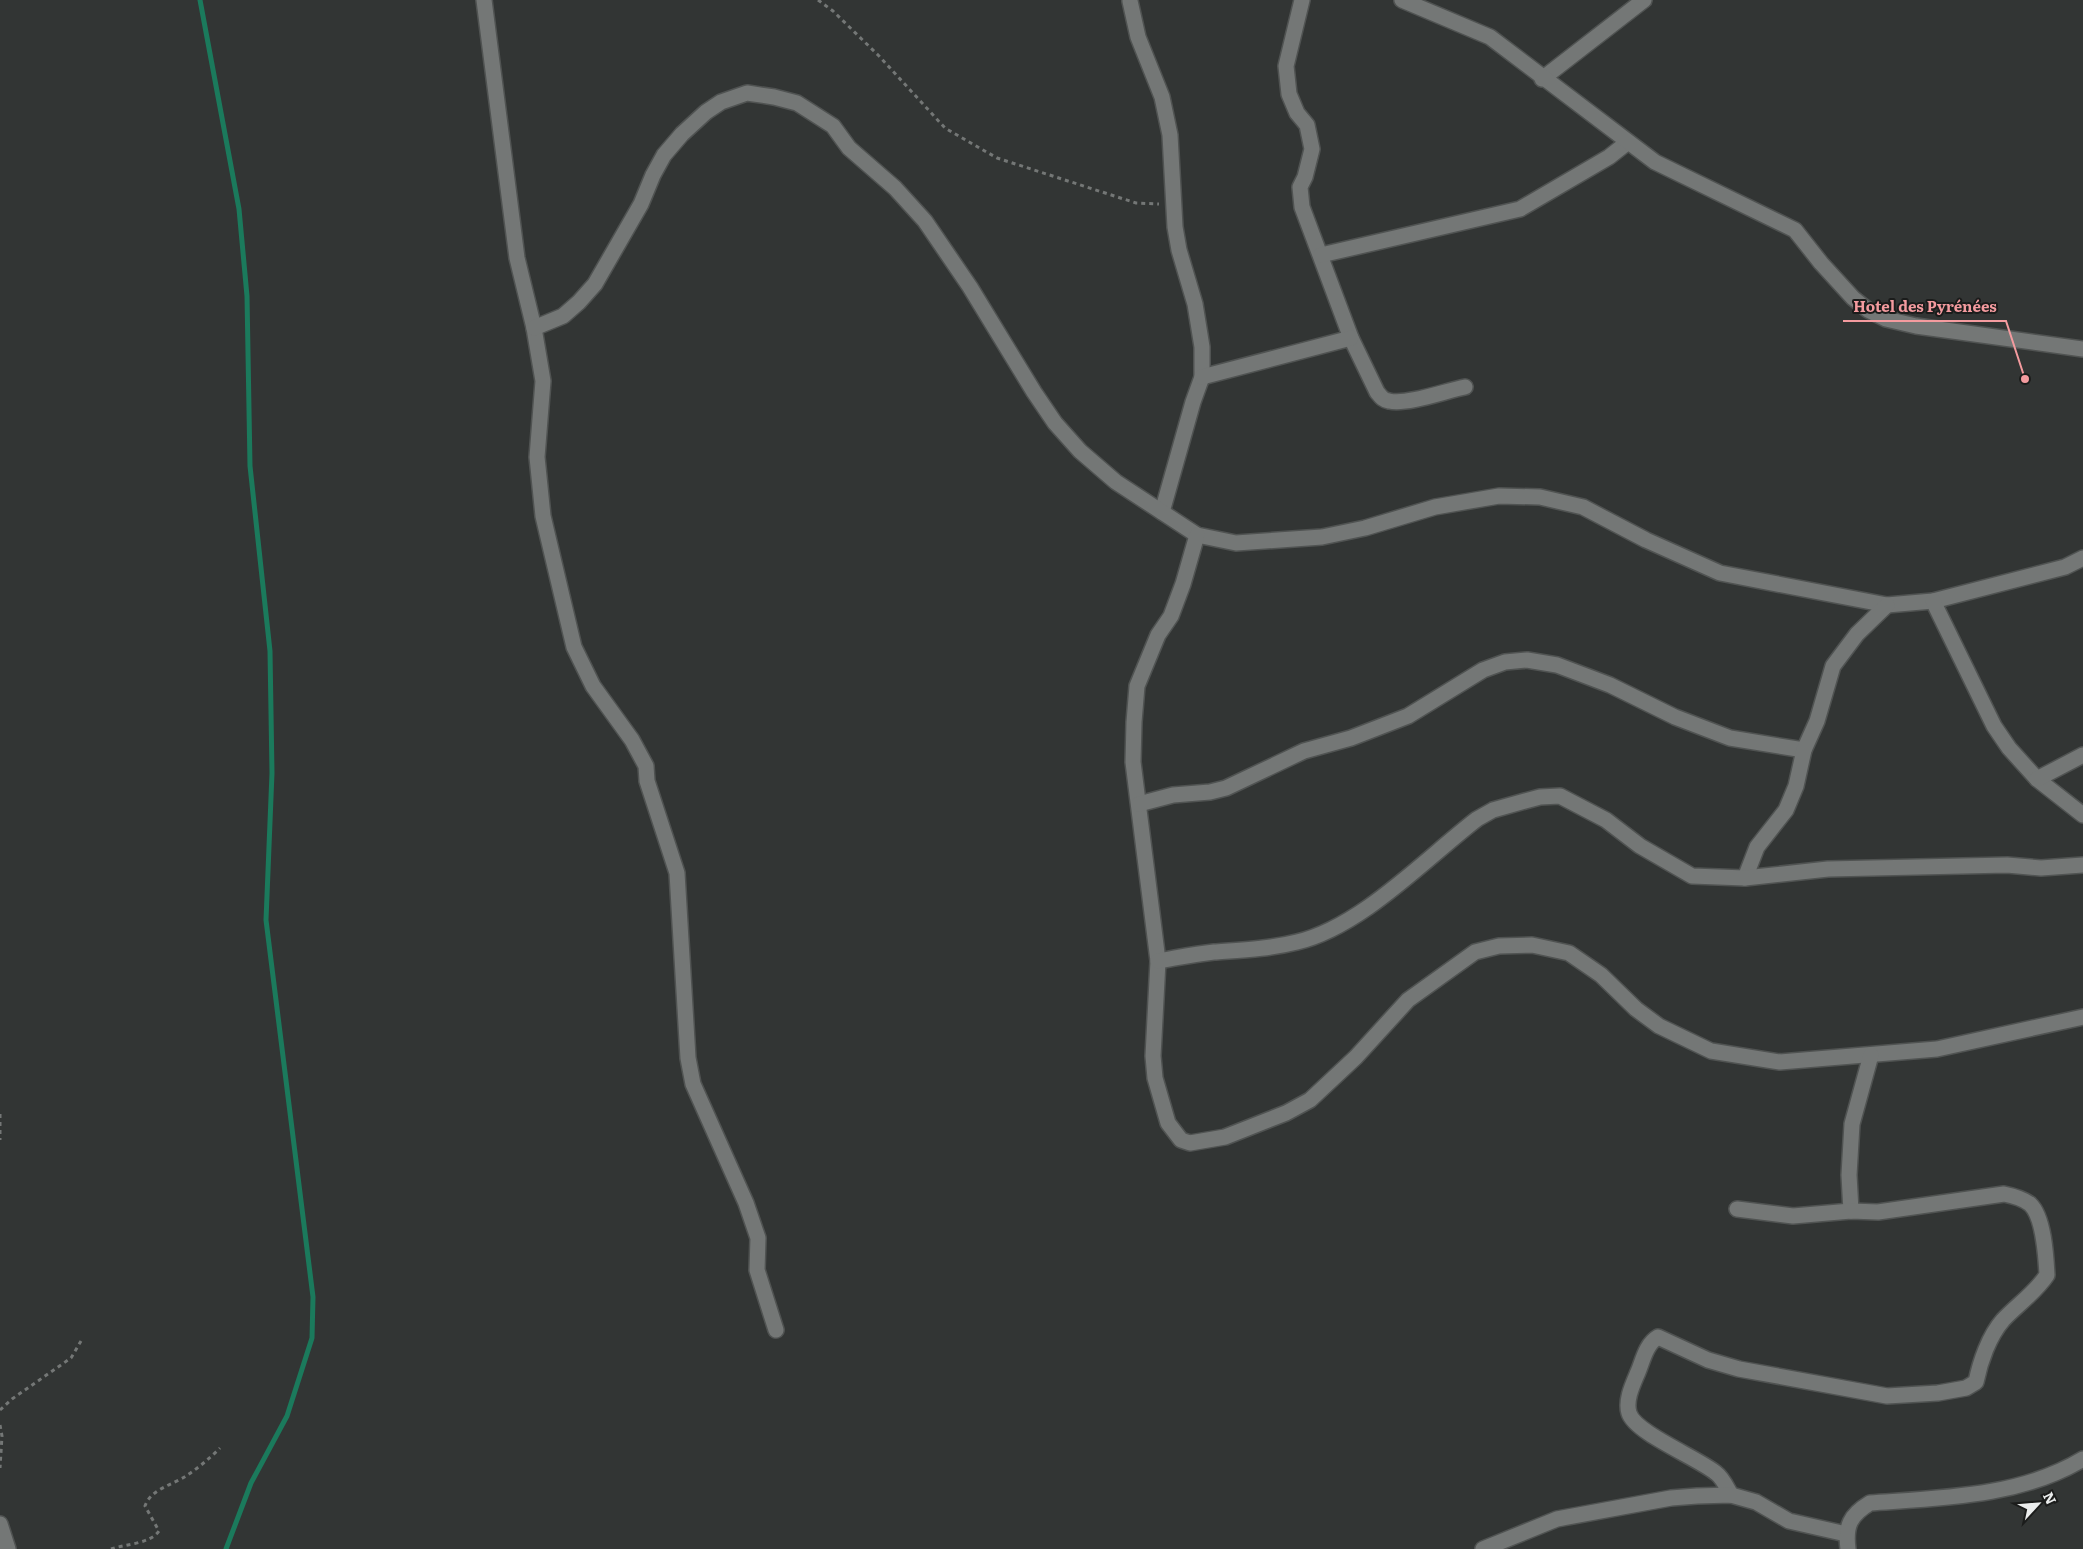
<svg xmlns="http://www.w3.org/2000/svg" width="2083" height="1549" font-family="Literata,serif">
  <rect width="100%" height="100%" fill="#323534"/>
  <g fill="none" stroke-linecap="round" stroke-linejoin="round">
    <path stroke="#1b7a5c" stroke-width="5" d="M 200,0 L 239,209 L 247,296 L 250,466 L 270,651 L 272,773 L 266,920 L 313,1297 L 312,1338 L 287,1416 L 251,1483 L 226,1549"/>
    <g stroke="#505352" stroke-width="18">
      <g id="street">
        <path d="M 484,0 L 517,258 L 534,328 L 543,381 L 537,457 L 543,516 L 574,647 L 593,686 L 632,740 L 646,766 L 647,781 L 677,873 L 688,1058 L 693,1084 L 746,1203 L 758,1238 L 757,1270 L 776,1330"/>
        <path d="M 1302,0 L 1286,66 L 1289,94 L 1297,113 L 1307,125 L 1312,149 L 1305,177 L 1300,187 L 1302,207 L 1351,338 L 1377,392 C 1381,397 1383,400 1389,401 C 1408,405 1445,391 1465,387"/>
        <path d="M 1130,1 L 1138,37 L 1162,97 L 1170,135 L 1175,227 L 1179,250 L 1195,304 L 1202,347 L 1202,377 L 1193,402 L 1162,512"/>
        <path d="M 1542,79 L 1644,0"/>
        <path d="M 1321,255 L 1520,209 L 1609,157 L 1628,142"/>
        <path d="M 534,328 L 563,316 L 579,302 L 595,284 L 641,204 L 653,175 L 664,155 L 682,134 L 706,112 L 721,102 L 747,93 L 774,97 L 797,103 L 833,126 L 849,148 L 895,188 L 925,221 L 970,287 L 1034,392 L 1055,423 L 1080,451 L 1116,482 L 1197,535 L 1236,543 L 1322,537 L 1365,528 L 1435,507 L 1499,496 L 1540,497 L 1583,507 L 1646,540 L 1720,573 L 1887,605 L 1933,601 L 2065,567 L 2083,558"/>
        <path d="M 1202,377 L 1351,338"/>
        <path d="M 1197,535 L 1183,584 L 1171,616 L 1158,635 L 1137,686 L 1134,722 L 1133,762 L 1158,961 L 1153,1056 L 1155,1078 L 1168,1123 L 1181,1140 L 1190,1143 L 1225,1137 L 1286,1113 L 1310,1100 L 1356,1057 L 1408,1000 L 1475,952 L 1499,946 L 1532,945 L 1569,953 L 1601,975 L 1636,1009 L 1659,1026 L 1711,1051 L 1780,1062 L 1937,1049 L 2083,1017"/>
        <path d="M 1933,601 L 1994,726 L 2009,748 L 2037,779 L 2083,815"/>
        <path d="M 2037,779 L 2083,755"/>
        <path d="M 1139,804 L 1173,795 L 1210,792 L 1226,788 L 1304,751 L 1351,738 L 1408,716 L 1483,670 L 1505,662 L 1527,660 L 1557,665 L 1610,685 L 1675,717 L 1730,738 L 1804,750"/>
        <path d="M 1745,878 L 1757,847 L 1786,810 L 1796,786 L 1804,750 L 1817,721 L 1833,666 L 1857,634 L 1887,605"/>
        <path d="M 1158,961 C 1176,958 1195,954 1214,952 C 1242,950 1269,949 1297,942 C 1361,927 1425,859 1477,819 L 1493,810 L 1525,801 L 1540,797 L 1560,796 L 1606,820 L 1640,846 L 1692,876 L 1745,878 L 1828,869 L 2007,865 L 2041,868 L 2083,865"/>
        <path d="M 1851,1211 L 1849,1175 L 1852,1124 L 1871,1055"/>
        <path d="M 1731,1495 C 1727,1488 1723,1478 1716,1473 C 1698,1458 1635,1433 1629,1413 C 1625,1400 1633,1384 1638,1372 C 1643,1360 1646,1344 1658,1337 L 1708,1360 L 1739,1369 L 1887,1396 L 1938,1393 L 1966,1388 L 1976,1382 C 1980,1362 1989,1336 2003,1320 C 2017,1305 2035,1293 2047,1275 C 2046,1257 2044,1217 2030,1204 C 2022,1198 2014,1196 2004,1194 L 1878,1212 L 1851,1211 L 1793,1216 L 1737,1209"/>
        <path d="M 0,1524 L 8,1549"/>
        <path d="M 1483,1549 L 1557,1519 L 1671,1498 L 1697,1496 L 1731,1495 L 1756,1502 L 1789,1521 L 1846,1534"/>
      </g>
    </g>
    <g stroke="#505352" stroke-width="18">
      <g id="secondary">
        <path d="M 1402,0 L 1490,37 L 1655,162 L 1795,230 L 1821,263 L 1853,298 L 1868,310 L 1886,319 L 1916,326 L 2083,349"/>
        <path d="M 1848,1549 C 1845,1526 1850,1515 1870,1503 C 1941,1498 2020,1497 2083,1459"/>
      </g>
    </g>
    <g stroke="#747776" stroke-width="3" stroke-dasharray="4 4" stroke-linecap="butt">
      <path d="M 818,0 L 833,11 L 879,56 L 945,128 L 997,158 L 1136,203 L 1159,204"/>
      <path d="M 0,1114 L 0,1140"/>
      <path d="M 0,1410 L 12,1399 L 71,1358 L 81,1341"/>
      <path d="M 0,1425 L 2,1436 L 0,1468"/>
      <path d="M 111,1549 C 125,1544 150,1544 159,1531 L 145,1506 C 151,1489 172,1485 186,1476 C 198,1468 209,1459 220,1448"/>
    </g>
    <use href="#street" stroke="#747776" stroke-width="15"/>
    <use href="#secondary" stroke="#747776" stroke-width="15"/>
  </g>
  <path fill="none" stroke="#f49b9f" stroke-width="2" d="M2025 379L2006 321H1843"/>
  <circle fill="#f49b9f" stroke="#1b1c1b" stroke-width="2" cx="2025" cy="379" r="5"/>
  <g font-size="15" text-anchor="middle" font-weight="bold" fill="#f49b9f" stroke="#1b1c1b" stroke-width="4" stroke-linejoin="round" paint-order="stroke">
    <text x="1925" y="312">Hotel des Pyrénées</text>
  </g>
  <g transform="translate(2038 1504) rotate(64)" stroke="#1b1c1b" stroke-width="4" paint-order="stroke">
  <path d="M0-4L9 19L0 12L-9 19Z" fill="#ebeded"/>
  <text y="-8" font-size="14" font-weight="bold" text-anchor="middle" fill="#ebeded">N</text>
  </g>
</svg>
